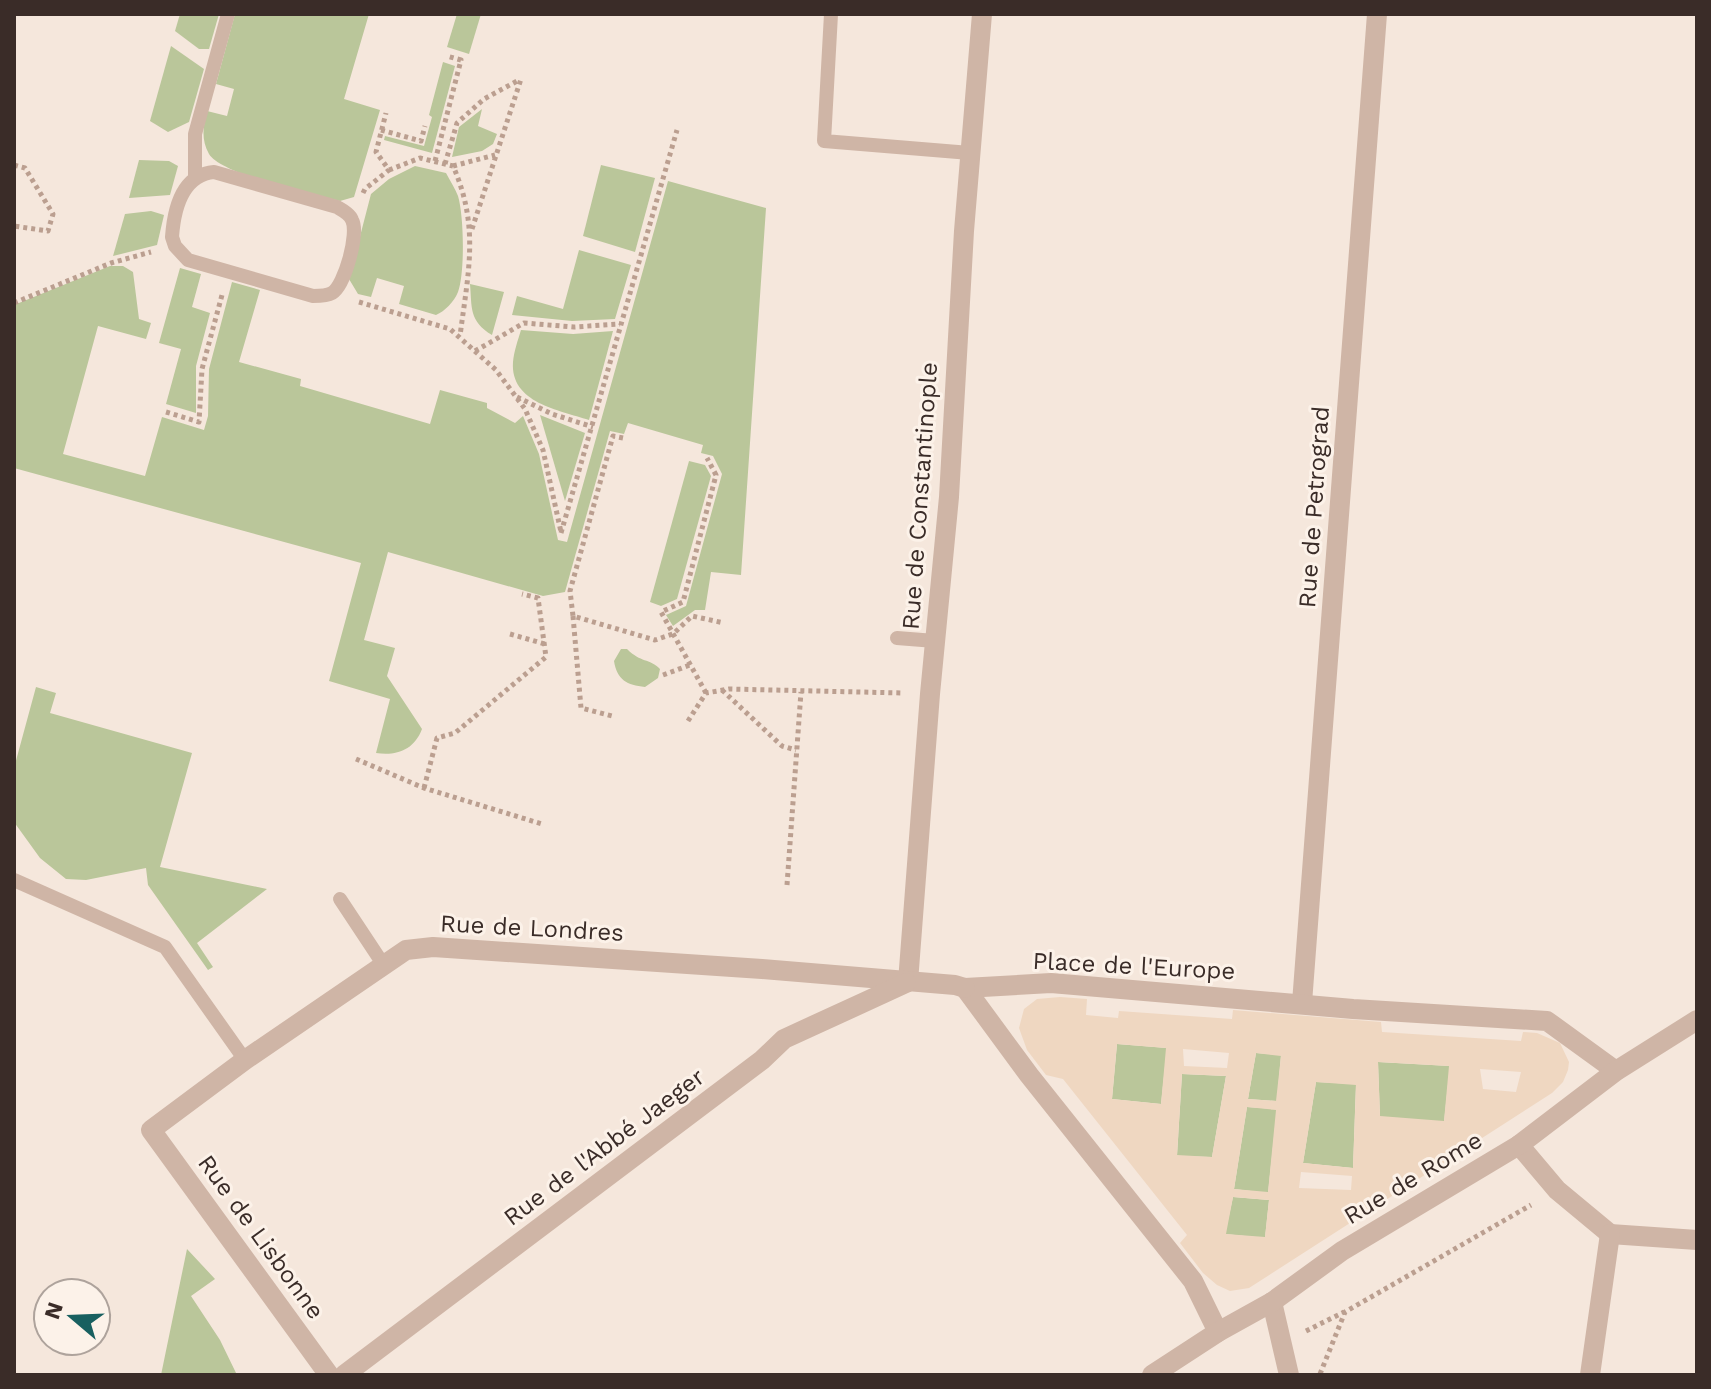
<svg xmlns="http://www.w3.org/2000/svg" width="1711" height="1389" font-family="'Work Sans',sans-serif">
  <rect width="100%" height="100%" fill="#f5e7dc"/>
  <g fill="#bac69a">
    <path d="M 180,14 L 219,14 L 209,49 L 199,49 L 175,31 Z"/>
    <path d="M 235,14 L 369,14 L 344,99 L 380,110 L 354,197 L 340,201 C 313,194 222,175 209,154 C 201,140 203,126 207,111 L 227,116 L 234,89 L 216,84 Z"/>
    <path d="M 457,14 L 481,14 L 469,54 L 447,47 Z"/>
    <path d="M 171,46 L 204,69 L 189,122 L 168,132 L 150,121 Z"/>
    <path d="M 443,62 L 455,66 L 432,153 L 384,140 L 385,136 L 424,146 L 432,117 L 429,115 Z"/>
    <path d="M 482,109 L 478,126 L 497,134 L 493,144 L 482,151 L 452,157 L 459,127 Z"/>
    <path d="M 139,160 L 169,161 L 178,166 L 170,195 L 129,198 Z"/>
    <path d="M 601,165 L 655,178 L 635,252 L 583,236 Z"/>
    <path d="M 415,166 L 446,173 C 450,181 455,188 458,196 C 464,216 465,273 458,292 C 454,302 445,311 436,315 L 399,304 L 404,286 L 377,278 L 371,297 L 358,294 L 349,279 L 371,194 L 389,179 Z"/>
    <path d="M 668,181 L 766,208 L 741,575 L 711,572 L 705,610 L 695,610 L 673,626 L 666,615 L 686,606 L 722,474 L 713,456 L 701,453 L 703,445 L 628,423 L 624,434 L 610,431 L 565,592 L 543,596 L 388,552 L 364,640 L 395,648 L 387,676 L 422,729 C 414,750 397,756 376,753 L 390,699 L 329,681 L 361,563 L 14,468 L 14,305 L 110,266 L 123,266 L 133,272 L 139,319 L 151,323 L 146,339 L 98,326 L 63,454 L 145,476 L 162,417 L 204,430 L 208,416 L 209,369 L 232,282 L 260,290 L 239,362 L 301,379 L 300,386 L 430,424 L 440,390 L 487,403 L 487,408 L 515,423 L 523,416 L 539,454 L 558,540 L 567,542 Z"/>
    <path d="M 151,211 L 164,215 L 157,245 L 113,256 L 125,214 Z"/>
    <path d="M 579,250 L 631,265 L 615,319 L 572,321 L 512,315 L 517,296 L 563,309 Z"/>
    <path d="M 180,268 L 201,274 L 192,307 L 210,313 L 196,366 L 196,413 L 166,404 L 181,349 L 159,343 Z"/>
    <path d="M 470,284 L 504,292 L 492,335 C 469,321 472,308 470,284 Z"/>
    <path d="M 521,330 L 573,334 L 613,331 L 589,420 C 559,410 510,403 513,362 C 514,351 518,340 521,330 Z"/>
    <path d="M 540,415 L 585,433 L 565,501 Z"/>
    <path d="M 689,461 L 705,465 L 711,476 L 677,599 L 661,606 L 650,602 Z"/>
    <path d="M 621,649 L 627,649 C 641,663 649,658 660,669 L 658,678 L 645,687 C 627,685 617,680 614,661 Z"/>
    <path d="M 36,687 L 56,693 L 50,713 L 192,753 L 160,867 L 267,889 L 197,943 L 213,967 L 208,970 L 148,885 L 146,868 L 86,880 L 66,879 L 40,858 L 14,822 L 14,768 Z"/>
    <path d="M 1117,1044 L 1167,1048 L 1161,1104 L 1112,1099 Z"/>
    <path d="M 1256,1053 L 1281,1055 L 1277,1101 L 1248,1099 Z"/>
    <path d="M 1378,1062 L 1450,1066 L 1444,1122 L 1380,1117 Z"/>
    <path d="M 1182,1074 L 1226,1076 L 1212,1157 L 1177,1156 Z"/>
    <path d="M 1316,1082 L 1356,1084 L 1353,1168 L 1303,1163 Z"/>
    <path d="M 1247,1107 L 1277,1109 L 1268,1193 L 1234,1189 Z"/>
    <path d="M 1233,1197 L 1269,1200 L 1265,1238 L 1225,1234 Z"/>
    <path d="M 187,1249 L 215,1279 L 191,1296 L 220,1340 L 237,1375 L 161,1375 Z"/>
  </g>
  <path fill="#efd7c1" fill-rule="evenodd" d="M 1060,997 L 1087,999 L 1086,1015 L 1118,1018 L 1119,1011 L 1232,1019 L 1233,1010 L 1381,1022 L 1382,1032 L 1521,1041 L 1523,1032 L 1537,1033 L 1560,1043 L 1569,1062 L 1568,1070 L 1563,1082 L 1552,1093 L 1249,1288 L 1230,1291 L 1217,1285 L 1203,1273 L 1180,1243 L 1187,1235 L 1063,1079 L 1046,1075 L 1027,1050 L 1019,1028 L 1024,1009 L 1037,999 ZM 1117,1044 L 1166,1048 L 1161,1104 L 1112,1099 ZM 1183,1049 L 1229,1053 L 1227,1068 L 1184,1066 ZM 1256,1053 L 1281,1056 L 1276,1101 L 1248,1099 ZM 1378,1062 L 1449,1066 L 1444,1121 L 1380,1116 ZM 1480,1069 L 1521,1072 L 1516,1092 L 1483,1089 ZM 1182,1074 L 1226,1076 L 1212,1157 L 1177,1155 ZM 1316,1082 L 1356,1085 L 1353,1168 L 1303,1163 ZM 1247,1107 L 1276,1110 L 1268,1192 L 1234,1189 ZM 1301,1172 L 1352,1176 L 1351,1190 L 1299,1188 ZM 1233,1197 L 1269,1200 L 1265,1237 L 1226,1234 Z"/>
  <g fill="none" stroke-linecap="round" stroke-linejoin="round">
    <g stroke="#bb9f90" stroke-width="5" stroke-dasharray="4 4" stroke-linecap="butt">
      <path d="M 381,130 L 421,141 L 425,126"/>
      <path d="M 435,161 L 461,60 L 447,56"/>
      <path d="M 445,164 L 457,123 L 484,99 L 519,80"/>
      <path d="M 14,165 L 25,168 L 53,214 L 48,231 L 14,226"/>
      <path d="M 453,166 L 495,155"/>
      <path d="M 389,170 L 420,158 L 453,166 C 480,227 468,273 460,336"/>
      <path d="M 363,193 L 365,189 L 389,170 L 376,152 L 386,113"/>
      <path d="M 472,229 L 521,79"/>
      <path d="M 359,302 L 450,329 L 496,370 L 525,409 L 543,450 L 561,532"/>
      <path d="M 14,303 L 111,263 L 151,252"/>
      <path d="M 475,351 L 524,323 L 574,327 L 620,324"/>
      <path d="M 517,397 L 552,414 L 593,427"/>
      <path d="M 166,412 L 199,422 L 202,369 L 222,295"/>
      <path d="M 623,438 L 613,436 L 570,591 L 573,616 L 655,640 L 673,634 L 692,616 L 724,623"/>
      <path d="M 561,533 L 677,130"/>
      <path d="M 573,616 L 581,708 L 612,716"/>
      <path d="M 510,634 L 545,644"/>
      <path d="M 663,675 L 690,665"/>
      <path d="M 722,690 L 782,746 L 796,750"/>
      <path d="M 706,693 L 661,612 L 683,602 L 716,475 L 707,458"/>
      <path d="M 688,721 L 706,693 L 729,689 L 903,693"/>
      <path d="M 356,759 L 424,788 L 542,824"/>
      <path d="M 424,788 L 437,738 L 455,733 L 546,657 L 538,598 L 522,594"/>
      <path d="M 787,885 L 801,692"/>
      <path d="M 1306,1331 L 1344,1312"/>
      <path d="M 1320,1374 L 1345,1312 L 1531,1205"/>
    </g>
    <g stroke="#cfb5a6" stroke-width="14">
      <path d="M 831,14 L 824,141 L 970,153"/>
      <path d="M 214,172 L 337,207 C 342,210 350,214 352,220 C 359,233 345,285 332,293 C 327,296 319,296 313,296 L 188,260 L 175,246 L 172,237 C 174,209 182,175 214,172 Z"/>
      <path d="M 195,177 L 195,134 L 228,14"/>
      <path d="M 897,638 L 935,641"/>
      <path d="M 14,880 L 165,947 L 245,1060"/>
      <path d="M 340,899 L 383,964"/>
    </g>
    <g stroke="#cfb5a6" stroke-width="20">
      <path d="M 908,982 L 930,694 L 949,497 L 964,231 L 982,14"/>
      <path d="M 1302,1003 L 1377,14"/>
      <path d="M 1519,1145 L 1557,1190 L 1610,1234"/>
      <path d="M 1610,1234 L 1697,1240"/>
      <path d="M 1272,1302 L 1289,1375"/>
      <path d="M 1218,1332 L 1193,1281 L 1029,1075 L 965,988 L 1051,983 L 1353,1009 L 1547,1021 L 1616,1071"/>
      <path d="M 329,1375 L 151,1130 L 245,1060 L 406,950 L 433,947 L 762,969 L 955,985 L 965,988"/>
      <path d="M 344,1375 L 762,1060 L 784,1039 L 906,983"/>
      <path d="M 1152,1375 L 1218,1332 L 1272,1302 L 1342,1251 L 1519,1145 L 1616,1071 L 1697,1020"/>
      <path d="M 1590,1375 L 1610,1234"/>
    </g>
  </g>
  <g text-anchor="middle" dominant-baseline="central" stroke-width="6" stroke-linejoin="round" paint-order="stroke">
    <g font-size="24" fill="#3a2c28" stroke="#fcf2e9">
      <text transform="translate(920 496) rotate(-86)">Rue de Constantinople</text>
      <text transform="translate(1314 507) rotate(-86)">Rue de Petrograd</text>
      <text transform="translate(532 928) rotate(3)">Rue de Londres</text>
      <text transform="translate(1134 966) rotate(3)">Place de l'Europe</text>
      <text transform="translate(604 1147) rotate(-37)">Rue de l'Abbé Jaeger</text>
      <text transform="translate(1413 1178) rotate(-31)">Rue de Rome</text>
      <text transform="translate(261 1237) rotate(54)">Rue de Lisbonne</text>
    </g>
  </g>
  <rect width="1711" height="1389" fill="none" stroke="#3a2c28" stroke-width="32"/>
  <g transform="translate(72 1317) rotate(289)"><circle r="38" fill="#fcf2e9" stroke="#aea39c" stroke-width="2"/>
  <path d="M0-6L14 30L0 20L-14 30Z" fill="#186060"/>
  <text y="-12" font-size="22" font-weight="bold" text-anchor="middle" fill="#3a2c28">N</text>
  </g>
</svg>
